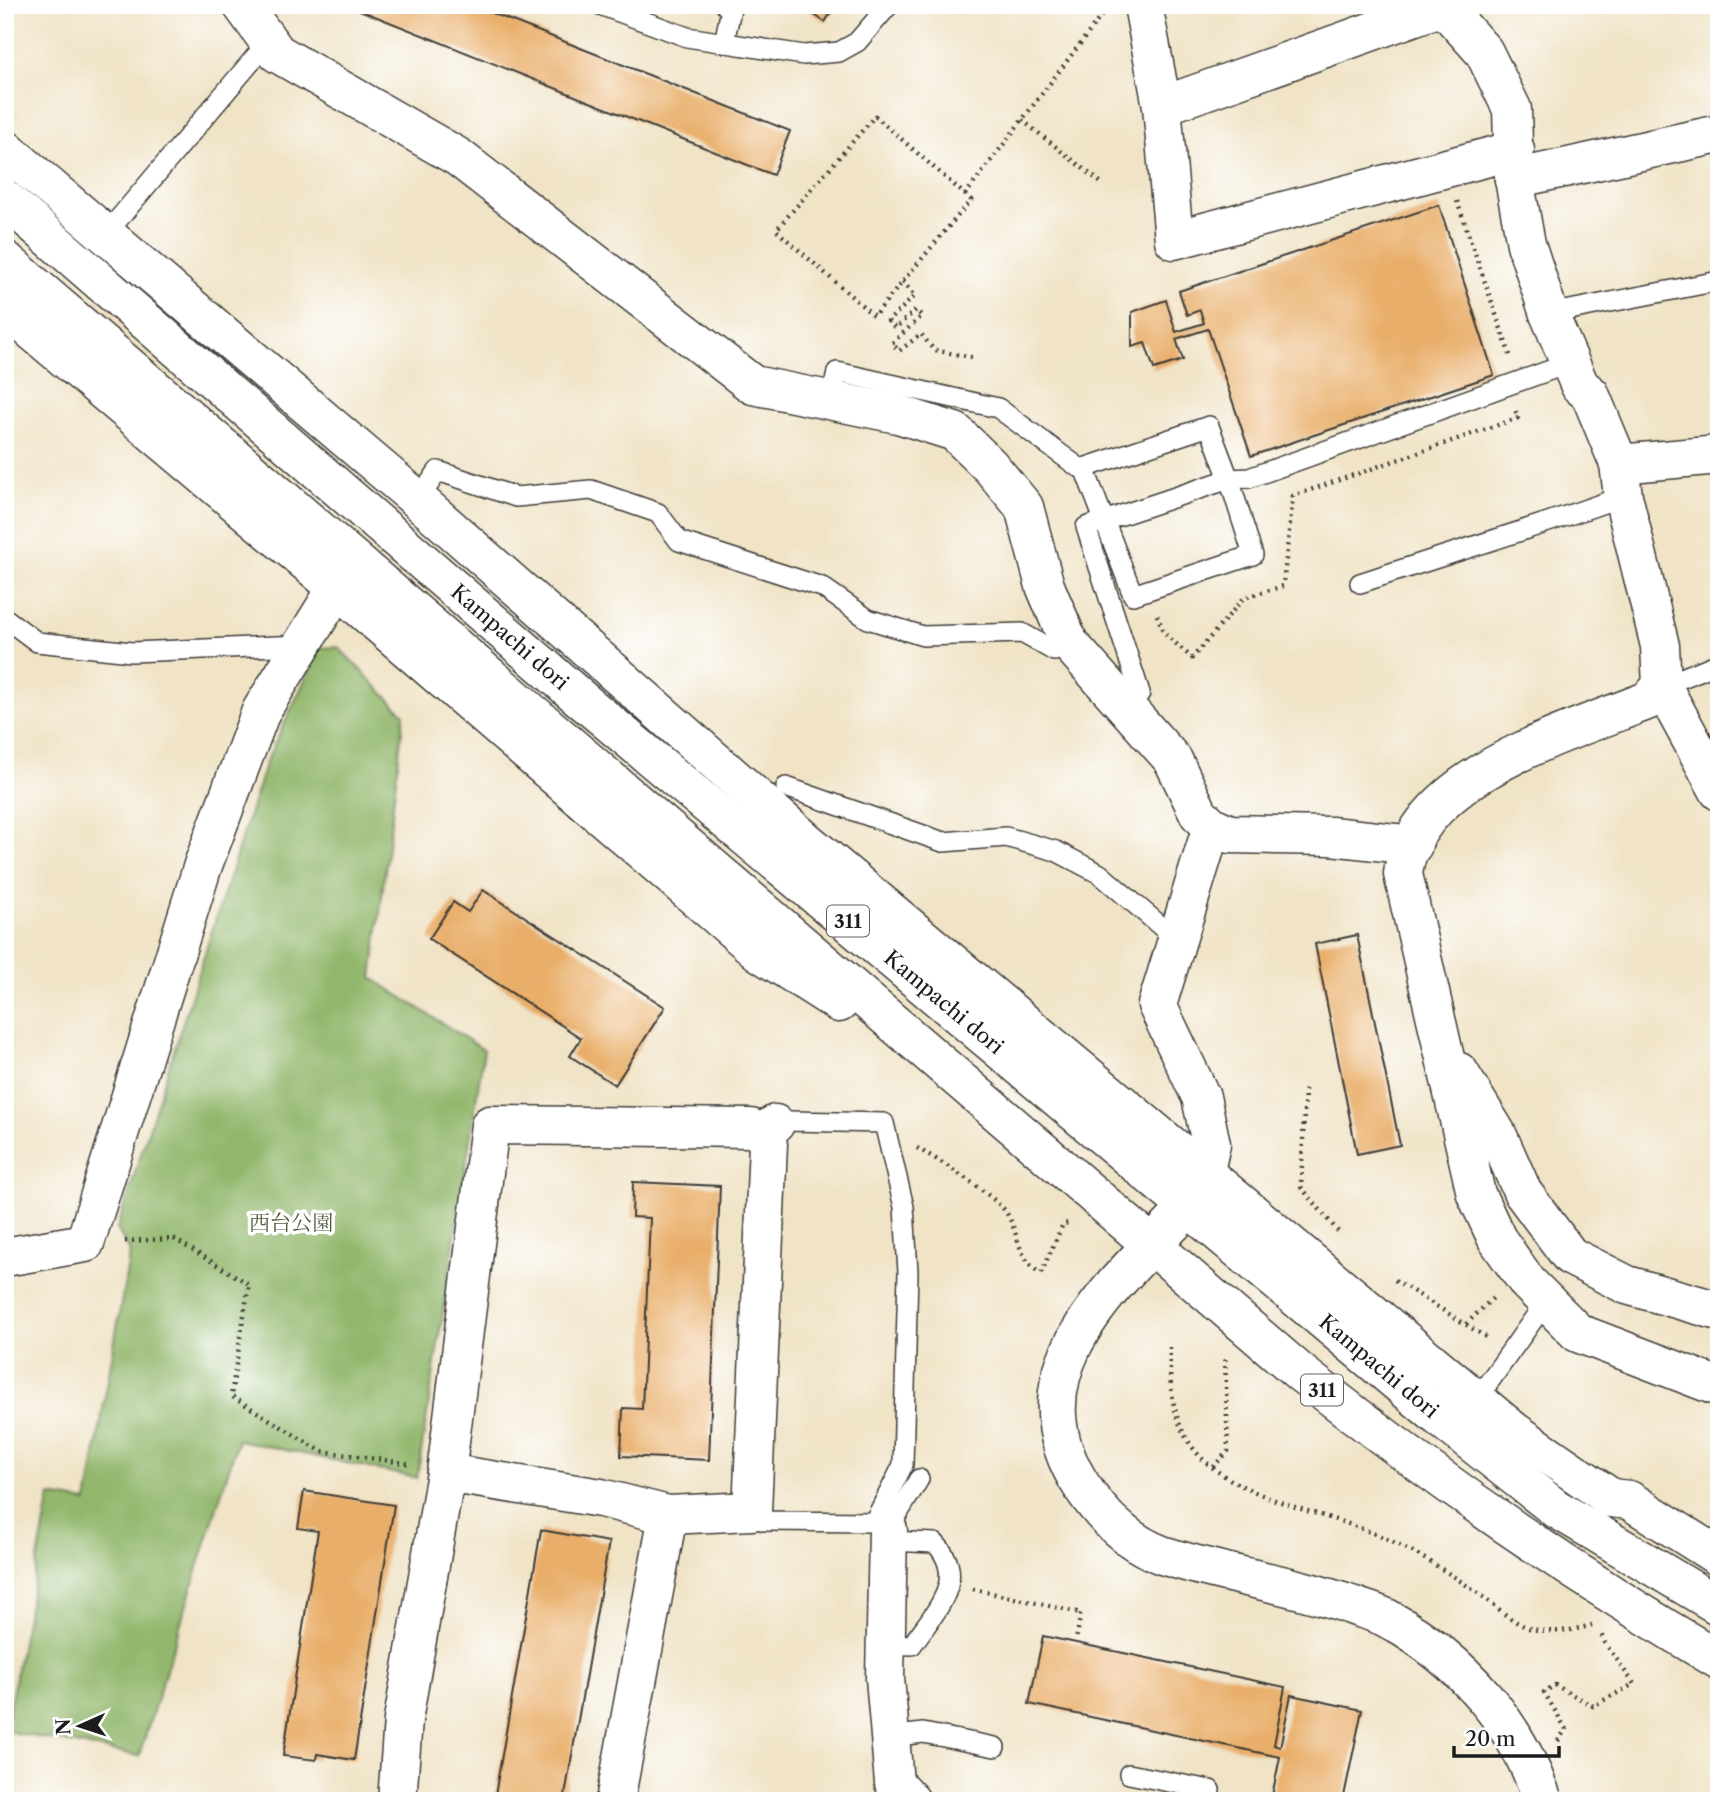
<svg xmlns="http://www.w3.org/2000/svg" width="1724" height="1806" font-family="'Libre Caslon Text','Noto Serif JP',serif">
  <rect width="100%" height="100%" fill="#fff"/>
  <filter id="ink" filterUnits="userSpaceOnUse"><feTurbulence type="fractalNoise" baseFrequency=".0143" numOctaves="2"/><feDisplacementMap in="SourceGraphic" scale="14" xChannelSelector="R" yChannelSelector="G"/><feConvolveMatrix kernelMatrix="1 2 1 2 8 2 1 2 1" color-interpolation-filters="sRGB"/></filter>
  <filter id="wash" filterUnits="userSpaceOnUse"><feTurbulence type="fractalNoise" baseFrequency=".00686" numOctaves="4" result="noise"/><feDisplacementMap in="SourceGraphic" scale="28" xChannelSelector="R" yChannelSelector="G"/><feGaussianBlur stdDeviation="1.57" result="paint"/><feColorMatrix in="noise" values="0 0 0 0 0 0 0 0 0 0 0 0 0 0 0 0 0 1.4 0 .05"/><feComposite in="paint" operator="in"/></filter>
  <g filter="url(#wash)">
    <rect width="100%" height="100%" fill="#f0e3c6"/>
    <path fill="#92b76c" stroke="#576a44" stroke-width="2" d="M 338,647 L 404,714 L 372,978 L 484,1050 L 417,1478 L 238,1440 L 139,1756 L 5,1731 L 50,1496 L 87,1502 L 130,1252 L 117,1229 L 266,762 L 320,648 Z"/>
    <g id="blocks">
      <g fill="#e9af6b">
        <path d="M 347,5 L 472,5 L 790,131 L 773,175 Z"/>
        <path d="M 800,5 L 836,5 L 825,22 Z"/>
        <path d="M 1439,205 L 1494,375 L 1251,456 L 1208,329 L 1176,339 L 1183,360 L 1154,369 L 1145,343 L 1132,347 L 1132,312 L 1166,300 L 1176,332 L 1204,323 L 1200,310 L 1187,315 L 1179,291 Z"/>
        <path d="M 483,890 L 665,1007 L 615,1085 L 570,1056 L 581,1038 L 429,939 L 453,902 L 468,912 Z"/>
        <path d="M 1357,935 L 1400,1145 L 1357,1154 L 1315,944 Z"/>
        <path d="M 633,1182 L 720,1186 L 709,1460 L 621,1456 L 623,1408 L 642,1409 L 650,1218 L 632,1217 Z"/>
        <path d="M 304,1491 L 394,1505 L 354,1760 L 317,1754 L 316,1760 L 283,1756 L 318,1531 L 298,1528 Z"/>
        <path d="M 541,1530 L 609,1542 L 564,1801 L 494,1801 Z"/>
        <path d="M 1043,1636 L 1285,1687 L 1274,1745 L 1280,1747 L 1291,1695 L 1362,1710 L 1343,1801 L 1271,1801 L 1280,1757 L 1029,1704 Z"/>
      </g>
    </g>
  </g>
  <g filter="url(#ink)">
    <use href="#blocks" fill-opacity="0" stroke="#3c3a36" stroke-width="2"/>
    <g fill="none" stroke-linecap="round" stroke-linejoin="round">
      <path stroke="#c6bba4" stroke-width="38" stroke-dasharray="38 19" stroke-linecap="butt" d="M 337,588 L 403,517"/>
      <g stroke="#3c3a36" stroke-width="22">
        <g id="lane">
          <path d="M 600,5 L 687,37 L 804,55 L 839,52 L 857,42 L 889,5"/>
          <path d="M 724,43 L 731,9 L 725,5"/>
          <path d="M 105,235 L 267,43"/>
          <path d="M 1549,314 L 1719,281"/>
          <path d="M 831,401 L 837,372 L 998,408 L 1078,467 L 1084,468 L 1209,426 L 1229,479 L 1086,527 L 1140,693 L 1127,709"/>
          <path d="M 1084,468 L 1133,595 L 1253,555 L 1229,479 L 1249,478 L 1570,363"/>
          <path d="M 418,500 L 438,471 L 516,497 L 591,490 L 658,513 L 679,541 L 822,587 L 868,619 L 923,636 L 1022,633 L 1054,651 L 1069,643"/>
          <path d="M 1360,583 C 1447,554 1536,528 1623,496"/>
          <path d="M 5,618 L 37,642 L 132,652 L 301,645"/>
          <path d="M 1662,686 L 1719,663"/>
          <path d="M 786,787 L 943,842 L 1006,837 L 1056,851 L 1100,874 L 1178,941"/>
          <path d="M 775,1124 L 791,1121 L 884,1123 L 904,1207 L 908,1272 L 903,1465 L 874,1522"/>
          <path d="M 1477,1399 L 1545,1303"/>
          <path d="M 752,1511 L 764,1521 L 874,1522 L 888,1530 L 919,1479"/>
          <path d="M 885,1644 L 912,1645 C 934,1612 970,1579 935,1543 L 888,1541"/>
          <path d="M 890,1737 L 923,1733 L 995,1747"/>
          <path d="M 1129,1774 L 1210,1790 L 1208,1801"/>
        </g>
      </g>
      <g stroke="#3c3a36" stroke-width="41">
        <g id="street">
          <path d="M 242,5 L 277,53 L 458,157 L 753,385 L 898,414 L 955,432 L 990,466 L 1024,507 L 1045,586 L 1069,643 L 1173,760 L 1199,814 L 1212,826 L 1157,1005 L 1201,1097 L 1211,1144 L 1205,1171"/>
          <path d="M 1143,5 L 1162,106 L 1174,240 L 1515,150"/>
          <path d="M 1442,5 L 1484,52 L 1512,109 L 1514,179 L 1526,244 L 1549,314 L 1580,386 L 1590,394 L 1619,464 L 1623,496 L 1660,646 L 1662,686 L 1719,791"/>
          <path d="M 1162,106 L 1443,6"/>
          <path d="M 1514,179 L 1719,134"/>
          <path d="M 1619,464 L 1719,455"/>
          <path d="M 1662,686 L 1649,700 C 1571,732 1414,775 1403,874 L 1476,1194 L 1497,1239 L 1528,1283 L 1578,1333 L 1719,1387"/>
          <path d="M 1212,826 L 1230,834 L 1331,836 L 1413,845"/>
          <path d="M 1459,1072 L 1497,1134 L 1523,1193 L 1570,1256 L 1627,1285 L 1719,1311"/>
          <path d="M 5,1257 L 85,1243 L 203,865 L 261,711 L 337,588"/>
          <path d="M 446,1473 L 601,1498 L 668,1515 L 752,1511 L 768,1144 L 762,1133 L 775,1124"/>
          <path d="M 888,1530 L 885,1678 L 894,1783 L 911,1801"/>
          <path d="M 397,1801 L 403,1720 L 446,1473 L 490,1125 L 751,1128 L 762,1133"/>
          <path d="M 615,1801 L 668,1515"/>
        </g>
      </g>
      <g stroke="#3c3a36" stroke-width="41">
        <path id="secondary" d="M 1190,1206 C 1116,1283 1006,1372 1083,1488 C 1102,1516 1129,1543 1162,1555 C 1224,1575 1289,1583 1351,1605 C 1364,1610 1379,1613 1390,1620 C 1462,1660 1517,1723 1543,1801"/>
      </g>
      <g stroke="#3c3a36" stroke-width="41">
        <g id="primary">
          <path d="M 5,149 L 418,500 L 805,840 L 1515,1432 L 1611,1498 L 1629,1500 L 1719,1557"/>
          <path d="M 5,199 L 581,699 L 1434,1413 L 1555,1508 L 1719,1606"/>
          <path d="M 5,260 L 1302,1374 C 1434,1478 1574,1575 1719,1660"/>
          <path d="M 5,308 L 337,588 L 759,952 L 839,1003"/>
        </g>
      </g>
      <g stroke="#3c3a36" stroke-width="4.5" stroke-dasharray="2 5" stroke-linecap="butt">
        <path d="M 875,116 L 971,200 L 874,316 L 776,230 Z"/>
        <path d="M 1022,120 L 1104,185"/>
        <path d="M 965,195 L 1105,11"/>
        <path d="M 1457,201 L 1511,358"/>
        <path d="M 903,281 L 915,296 L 888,321 L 895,328 L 916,310 L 922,316 L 892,343 L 899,351 L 921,334 L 934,350 L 976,358"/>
        <path d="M 1157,615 L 1164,633 L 1192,658 L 1244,598 L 1283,586 L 1293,496 L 1518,418 L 1515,409"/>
        <path d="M 1305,1089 L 1301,1187 L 1341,1235"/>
        <path d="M 917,1148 C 936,1158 994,1195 1006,1212 C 1019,1232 1017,1260 1041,1273 L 1063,1224 L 1070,1223"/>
        <path d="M 125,1241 L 174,1239 L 249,1284 L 231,1396 L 321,1451 L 411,1464"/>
        <path d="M 1395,1280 L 1489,1339"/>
        <path d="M 1466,1324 L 1493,1298"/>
        <path d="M 1170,1347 C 1169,1382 1171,1419 1193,1448 C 1233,1501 1332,1512 1389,1540 C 1421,1555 1452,1575 1481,1595 C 1497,1607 1510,1621 1529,1628 C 1550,1634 1571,1631 1592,1625"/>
        <path d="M 1213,1467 L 1228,1451 L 1225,1355"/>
        <path d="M 973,1589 L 1081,1613 L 1076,1640"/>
        <path d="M 1558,1741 L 1566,1729 L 1544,1692 L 1555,1685 L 1593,1706 L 1634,1684 L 1605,1643 L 1601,1633"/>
      </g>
      <use href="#lane" stroke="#fff" stroke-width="19"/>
      <use href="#street" stroke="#fff" stroke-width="38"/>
      <use href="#secondary" stroke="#fff" stroke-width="38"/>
      <use href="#primary" stroke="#fff" stroke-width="38"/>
    </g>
  </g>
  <g text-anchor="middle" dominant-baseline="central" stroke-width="7" stroke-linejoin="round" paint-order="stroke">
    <g fill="#fff" stroke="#606060" stroke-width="2">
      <rect x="827" y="905.5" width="42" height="31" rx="5"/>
      <rect x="1301" y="1374.5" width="42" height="31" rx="5"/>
    </g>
    <g font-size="19" font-weight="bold" fill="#1c1c1c">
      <text x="848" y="921">311</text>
      <text x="1322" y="1390">311</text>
    </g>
    <g font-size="21" fill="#1c1c1c" stroke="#fff">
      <text transform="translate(510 637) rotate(41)">Kampachi dori</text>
      <text transform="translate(944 1002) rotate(40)">Kampachi dori</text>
      <text transform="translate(1379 1366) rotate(40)">Kampachi dori</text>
    </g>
    <g font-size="21" fill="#535d3e" stroke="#fff">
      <text x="291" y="1222">西台公園</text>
    </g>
  </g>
  <rect width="1724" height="1806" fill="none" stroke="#fff" stroke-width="28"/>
  <g transform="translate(80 1726) rotate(267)" stroke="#ffffff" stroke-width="5" paint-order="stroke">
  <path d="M0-5L12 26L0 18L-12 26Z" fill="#1c1c1c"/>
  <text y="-10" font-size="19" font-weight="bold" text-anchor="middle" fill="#1c1c1c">N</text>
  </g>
  <path d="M1454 1746v10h105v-10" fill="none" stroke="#1c1c1c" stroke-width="3.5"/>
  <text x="1465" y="1746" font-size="21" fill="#1c1c1c" stroke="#ffffff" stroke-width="5" paint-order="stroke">20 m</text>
</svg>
